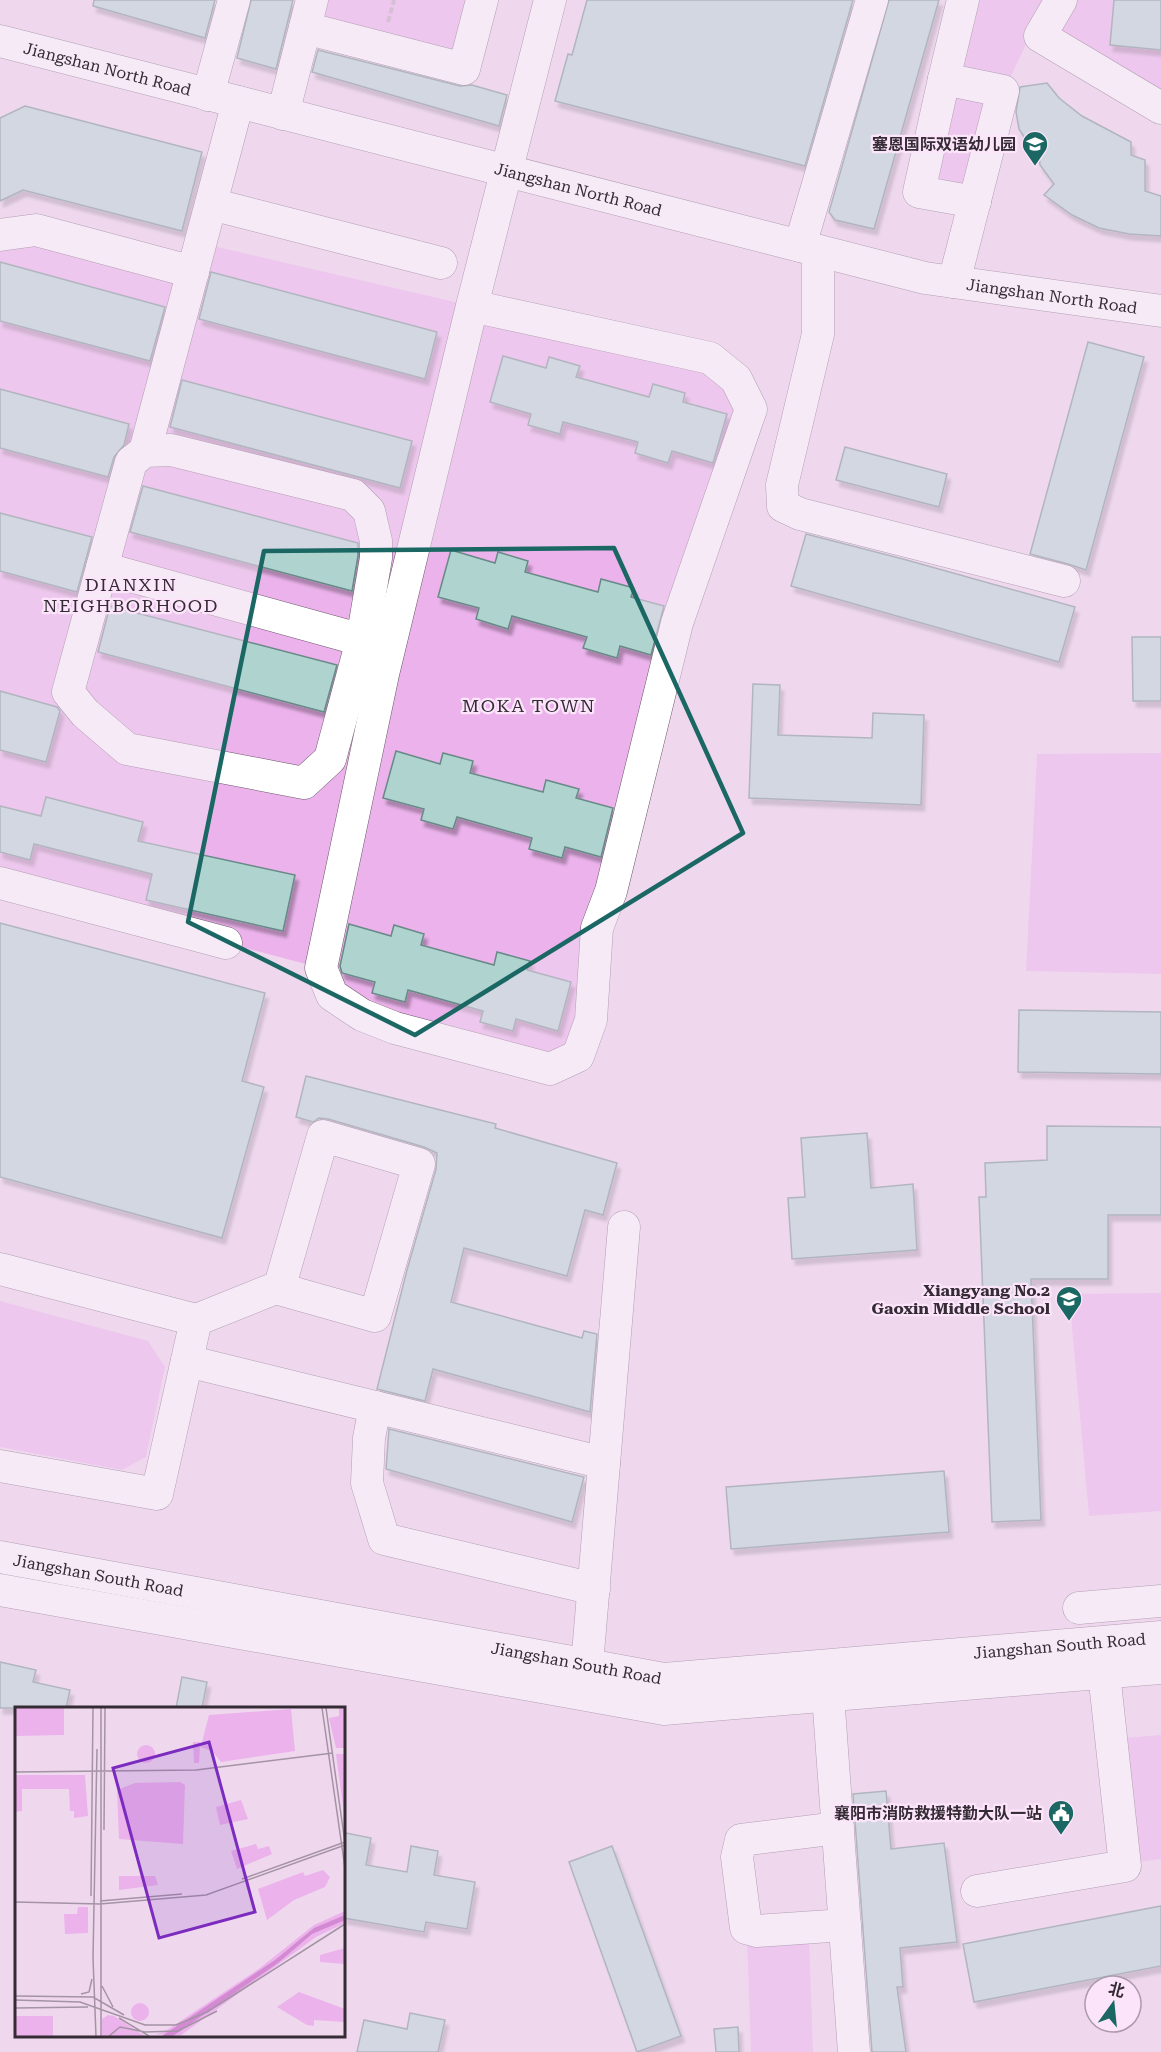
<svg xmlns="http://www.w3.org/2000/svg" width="1161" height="2052" font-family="'Roboto Serif','Noto Sans SC',serif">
  <defs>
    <filter id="shadow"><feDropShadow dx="3.5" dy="6" stdDeviation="1.5" flood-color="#0004"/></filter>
  </defs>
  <rect width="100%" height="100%" fill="#efd8ee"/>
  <g fill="#ebb2eb">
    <path d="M 312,0 L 482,0 L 464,69 L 305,28 Z"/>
    <path d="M 963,0 L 1047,0 L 1004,91 L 975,202 L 919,192 Z"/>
    <path d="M 1061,0 L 1161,0 L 1161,108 L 1040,36 Z"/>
    <path d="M 0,235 L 192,272 L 200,243 L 472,306 L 710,358 L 751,409 L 677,623 L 591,1020 L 550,1069 L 395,1028 L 321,968 L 0,883 Z"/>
    <path d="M 1161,753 L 1161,974 L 1026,971 L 1037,754 Z"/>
    <path d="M 1161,1293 L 1161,1511 L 1089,1516 L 1069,1294 Z"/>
    <path d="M 0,1301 L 148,1341 L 165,1367 L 146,1457 L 122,1470 L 0,1447 Z"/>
    <path d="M 1161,1735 L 1161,1859 L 1138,1862 L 1124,1738 Z"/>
    <path d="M 809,1935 L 813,2052 L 751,2052 L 747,1937 Z"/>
  </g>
  <g fill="#afd4d0" stroke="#688a87" stroke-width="1.5" filter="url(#shadow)">
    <path d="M 94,0 L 215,0 L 205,38 L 93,6 Z"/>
    <path d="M 251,0 L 293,0 L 276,69 L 237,58 Z"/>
    <path d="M 587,0 L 853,0 L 805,166 L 555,101 L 568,54 L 572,55 Z"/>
    <path d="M 889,0 L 939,0 L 874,229 L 835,220 L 829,212 Z"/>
    <path d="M 1114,0 L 1161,0 L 1161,50 L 1110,45 Z"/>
    <path d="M 318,50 L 460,86 L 472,85 L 507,95 L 499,126 L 312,72 Z"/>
    <path d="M 1047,83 L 1059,98 L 1082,116 L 1131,142 L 1131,155 L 1145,160 L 1145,191 L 1161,196 L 1161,236 L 1129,234 L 1099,228 L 1072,215 L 1044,195 L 1054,184 L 1040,165 L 1039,155 L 1032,149 L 1019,129 L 1016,112 L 1020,87 Z"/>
    <path d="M 25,106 L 202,152 L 182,231 L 23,190 L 0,201 L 0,118 Z"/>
    <path d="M 0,262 L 165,307 L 150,361 L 0,321 Z"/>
    <path d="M 211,272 L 437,332 L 425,379 L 199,319 Z"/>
    <path d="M 1088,342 L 1144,357 L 1086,570 L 1068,564 L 1030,554 Z"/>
    <path d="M 503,356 L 546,368 L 549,357 L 580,366 L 576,377 L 649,397 L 653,384 L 685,393 L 683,402 L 727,414 L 713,463 L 672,451 L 668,463 L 635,453 L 638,442 L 563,422 L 560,434 L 528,425 L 531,414 L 490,402 Z"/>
    <path d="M 182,380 L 412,441 L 400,488 L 170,427 Z"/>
    <path d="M 0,389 L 129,424 L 124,445 L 114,457 L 108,477 L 0,448 Z"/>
    <path d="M 845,447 L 947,474 L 939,507 L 836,480 Z"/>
    <path d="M 143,486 L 358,543 L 358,556 L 352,591 L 130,532 Z"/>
    <path d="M 0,513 L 92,537 L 77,592 L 0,571 Z"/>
    <path d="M 806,534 L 903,559 L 1075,607 L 1059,662 L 791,586 Z"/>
    <path d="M 451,550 L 495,563 L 498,552 L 528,561 L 525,572 L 598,592 L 601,579 L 634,588 L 631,597 L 664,606 L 651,655 L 620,646 L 617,658 L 583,648 L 587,637 L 512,616 L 508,629 L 476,619 L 479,608 L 438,597 Z"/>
    <path d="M 110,606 L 337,665 L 324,712 L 98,652 Z"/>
    <path d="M 1132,637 L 1161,637 L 1161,701 L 1133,701 Z"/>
    <path d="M 753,684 L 780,685 L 778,735 L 872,738 L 873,713 L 924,715 L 921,805 L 749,798 Z"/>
    <path d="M 0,691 L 57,707 L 60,711 L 46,762 L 0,750 Z"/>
    <path d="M 396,751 L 440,764 L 443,753 L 473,761 L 470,773 L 543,792 L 546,780 L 579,789 L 576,798 L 613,808 L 601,857 L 565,847 L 562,858 L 529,849 L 532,838 L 457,817 L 453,829 L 421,820 L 424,809 L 383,798 Z"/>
    <path d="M 46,797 L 143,822 L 138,841 L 295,875 L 283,931 L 146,900 L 152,874 L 34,844 L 30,860 L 0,852 L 0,806 L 41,816 Z"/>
    <path d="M 0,923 L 265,993 L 242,1081 L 264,1087 L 222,1238 L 0,1177 Z"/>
    <path d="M 349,924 L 391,936 L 394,925 L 424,934 L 421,945 L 494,965 L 497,952 L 530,961 L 527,970 L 571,982 L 558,1031 L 516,1019 L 513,1031 L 480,1022 L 483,1011 L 408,990 L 405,1002 L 372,993 L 375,982 L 342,973 L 340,966 Z"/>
    <path d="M 1019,1010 L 1161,1012 L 1161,1074 L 1018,1072 Z"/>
    <path d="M 306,1076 L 496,1124 L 495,1128 L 617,1163 L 603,1215 L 585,1210 L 567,1276 L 464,1248 L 451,1302 L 582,1338 L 584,1331 L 597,1334 L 590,1412 L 433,1369 L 425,1401 L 377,1389 L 407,1270 L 436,1169 L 437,1153 L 424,1147 L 328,1119 L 319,1118 L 313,1122 L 296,1117 Z"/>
    <path d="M 1047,1126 L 1161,1127 L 1161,1215 L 1108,1215 L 1108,1279 L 1031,1279 L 1041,1520 L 992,1522 L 979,1197 L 986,1197 L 985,1163 L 1047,1160 Z"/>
    <path d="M 867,1133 L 871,1188 L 913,1184 L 917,1250 L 792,1259 L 788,1198 L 805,1197 L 801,1138 Z"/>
    <path d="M 389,1429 L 584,1477 L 572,1522 L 386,1469 Z"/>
    <path d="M 944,1471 L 949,1532 L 731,1549 L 726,1487 Z"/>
    <path d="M 0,1662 L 36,1670 L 33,1682 L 70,1690 L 66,1708 L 0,1708 Z"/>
    <path d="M 182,1677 L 207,1682 L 202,1708 L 176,1708 Z"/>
    <path d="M 886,1791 L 891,1849 L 944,1843 L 957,1942 L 900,1948 L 903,1987 L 897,1987 L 906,2052 L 872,2052 L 853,1794 Z"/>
    <path d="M 346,1833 L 371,1838 L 366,1865 L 407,1872 L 411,1846 L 438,1851 L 434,1875 L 475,1882 L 467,1929 L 426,1922 L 424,1932 L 344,1918 L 344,1845 Z"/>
    <path d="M 612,1846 L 681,2036 L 637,2052 L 569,1862 Z"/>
    <path d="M 1161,1906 L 1161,1966 L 974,2002 L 963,1944 Z"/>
    <path d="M 410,2013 L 445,2020 L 438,2052 L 357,2052 L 364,2020 L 407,2029 Z"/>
    <path d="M 738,2027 L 739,2052 L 716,2052 L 714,2029 Z"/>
  </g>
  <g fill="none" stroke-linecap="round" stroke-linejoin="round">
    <g stroke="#6b576a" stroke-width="33">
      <g id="minor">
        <path d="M 1061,0 L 1040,36 L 1161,108"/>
        <path d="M 305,28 L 464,69 L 482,0"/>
        <path id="s1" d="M 0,41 L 925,278 L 1161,311"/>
        <path d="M 944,79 L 919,192 L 975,202"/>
        <path d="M 208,95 L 234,0"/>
        <path d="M 283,114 L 312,0"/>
        <path d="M 211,204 L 441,263"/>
        <path d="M 0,235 L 36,230 L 193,272"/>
        <path d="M 800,246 L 872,0"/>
        <path d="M 818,251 L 818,334 L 782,485 L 783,506 L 800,514 L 1064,581"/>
        <path d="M 954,282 L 1003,91 L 944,79 L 963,0"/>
        <path d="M 472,306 L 383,674 L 321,968 L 332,995 L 362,1015 L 395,1028 L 550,1069 L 578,1056 L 591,1020 L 597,928 L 611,891 L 677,623 L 751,409 L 736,379 L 710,358 L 472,306 L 550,0"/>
        <path d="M 171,450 L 353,495 L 369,511 L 376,541 L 376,558 L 362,640 L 330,759 L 304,783 L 127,749 L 85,713 L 68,692 L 131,462 L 145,451 Z"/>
        <path d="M 145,451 L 238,102"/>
        <path d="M 102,568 L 362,640"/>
        <path d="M 0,883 L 226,943"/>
        <path d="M 0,1269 L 196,1320 L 157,1494 L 0,1466"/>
        <path d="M 196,1320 L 276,1288 L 375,1316 L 419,1164 L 323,1136 L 279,1289"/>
        <path d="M 187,1361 L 375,1407"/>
        <path id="s2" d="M 0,1557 L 664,1679 L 1161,1637"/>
        <path d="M 594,1589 L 384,1539 L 367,1483 L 369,1438 L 375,1407 L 604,1463"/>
        <path d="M 0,1590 L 664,1709 L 1161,1668"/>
        <path d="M 1079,1608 L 1161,1601"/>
        <path d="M 587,1665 L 624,1227"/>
        <path d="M 828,1695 L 854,2052"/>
        <path d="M 838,1828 L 741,1840 L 737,1857 L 746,1928 L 757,1931 L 845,1925"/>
        <path d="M 977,1891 L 1125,1866 L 1104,1673"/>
      </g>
    </g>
    <path stroke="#b5a3b5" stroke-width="4" stroke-dasharray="6 3" stroke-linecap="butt" d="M 388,22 L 394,0"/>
    <use href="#minor" stroke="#fff" stroke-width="32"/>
  </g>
  <path d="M0 0H1161V2052H0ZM 614,548 L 743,833 L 415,1035 L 188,922 L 264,551 Z" fill="#efd8ee" fill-opacity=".55" fill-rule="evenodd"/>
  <path fill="none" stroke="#1b6763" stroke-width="4.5" stroke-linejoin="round" d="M 614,548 L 743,833 L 415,1035 L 188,922 L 264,551 Z"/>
  <defs>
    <g id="school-pin" transform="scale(1.35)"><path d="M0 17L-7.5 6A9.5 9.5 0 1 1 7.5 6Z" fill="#1b6763" stroke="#fce5fb"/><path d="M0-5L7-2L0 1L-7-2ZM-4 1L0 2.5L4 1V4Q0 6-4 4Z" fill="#fff"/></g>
    <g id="civic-pin" transform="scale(1.35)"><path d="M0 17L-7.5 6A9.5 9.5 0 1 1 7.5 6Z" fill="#1b6763" stroke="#fce5fb"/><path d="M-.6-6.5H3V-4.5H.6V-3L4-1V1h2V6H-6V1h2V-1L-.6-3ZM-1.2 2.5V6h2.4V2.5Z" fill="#fff"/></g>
  </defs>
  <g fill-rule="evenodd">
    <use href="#school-pin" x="1035" y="144"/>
    <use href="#school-pin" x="1069" y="1299"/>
    <use href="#civic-pin" x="1061" y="1813"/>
  </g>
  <g text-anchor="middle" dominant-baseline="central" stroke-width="4.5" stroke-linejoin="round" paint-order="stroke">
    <g font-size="16" fill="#342b34" stroke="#fce5fb">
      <text stroke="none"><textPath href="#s1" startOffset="111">Jiangshan North Road</textPath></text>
      <text stroke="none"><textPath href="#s1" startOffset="597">Jiangshan North Road</textPath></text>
      <text stroke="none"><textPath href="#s1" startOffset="1083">Jiangshan North Road</textPath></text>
      <text stroke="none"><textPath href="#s2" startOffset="100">Jiangshan South Road</textPath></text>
      <text stroke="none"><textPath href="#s2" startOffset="1072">Jiangshan South Road</textPath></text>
      <text stroke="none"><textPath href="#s2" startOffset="586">Jiangshan South Road</textPath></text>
    </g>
    <g font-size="16" font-weight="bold" fill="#342b34" stroke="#fce5fb" text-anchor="end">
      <text x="1016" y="144">塞恩国际双语幼儿园</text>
      <text x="1050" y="1290">Xiangyang No.2<tspan x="1050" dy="18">Gaoxin Middle School</tspan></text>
      <text x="1042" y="1813">襄阳市消防救援特勤大队一站</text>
    </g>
    <g font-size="18" letter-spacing="1.5" fill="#342b34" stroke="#fce5fb">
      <text x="131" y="584">DIANXIN<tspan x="131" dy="21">NEIGHBORHOOD</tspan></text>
      <text x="529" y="705">MOKA TOWN</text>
    </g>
  </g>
  <g transform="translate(15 1707)">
    <rect width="330" height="330" fill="#efd8ee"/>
    <path d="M 0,1 L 49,1 L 49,28 L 0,29 ZM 324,1 L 330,1 L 330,41 L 321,41 L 314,11 L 324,9 ZM 276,2 L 280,44 L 206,55 L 197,44 L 185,40 L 184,56 L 179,56 L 178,35 L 185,35 L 186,39 L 194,8 ZM122 47a9 9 0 1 1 18 0a9 9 0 1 1-18 0ZM 321,47 L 330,47 L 330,114 ZM 0,68 L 70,68 L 73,109 L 59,111 L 59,104 L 55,104 L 54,82 L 7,82 L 7,104 L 0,105 ZM 120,76 L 165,75 L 170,78 L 168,137 L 104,132 L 102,83 ZM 226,93 L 233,112 L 205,118 L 201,100 ZM 241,137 L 243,142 L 254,139 L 257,147 L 222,162 L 216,144 ZM 308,163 L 315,170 L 310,180 L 279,193 L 252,213 L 243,182 L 288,165 L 290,169 ZM 104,169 L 140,169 L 143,178 L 104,183 ZM 63,200 L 73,200 L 73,226 L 50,227 L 49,207 L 62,207 ZM 330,204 L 330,216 L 301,230 L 165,329 L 140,327 L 149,325 L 245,261 L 299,218 ZM 330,241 L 330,257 L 305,255 L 305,248 ZM 284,285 L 330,302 L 330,315 L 299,313 L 299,319 L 292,318 L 262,300 ZM116 305a9 9 0 1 1 18 0a9 9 0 1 1-18 0ZM 93,308 L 99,309 L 130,329 L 87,329 L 87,312 ZM 0,309 L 38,309 L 38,329 L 0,329 Z" fill="#ebb2eb"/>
    <path d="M 330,208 L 330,213 L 297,227 L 263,256 L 158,329 L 147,329 L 260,253 L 299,221 Z" fill="#d38ad3"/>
    <path fill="none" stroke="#a493a4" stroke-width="1.5" d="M 307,1 L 330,161M 311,1 L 330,136M 0,65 L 181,63 L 318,46M 89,123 L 90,1M 227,172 L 330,135M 76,189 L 78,1M 85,194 L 167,187M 0,195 L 85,197 L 191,188 L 330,138M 87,279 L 98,300M 66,287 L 74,285 L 77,272M 0,289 L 78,290 L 109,308M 0,293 L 65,295 L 130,318 L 161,318 L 192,305 L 330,217M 0,301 L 73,300M 104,311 L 134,329M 81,329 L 78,251 L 82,42M 86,329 L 86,1M 94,329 L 105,320 L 130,325 L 163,324 L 202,304"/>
    <path fill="#7b2cbf" fill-opacity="0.15" stroke="#7b2cbf" stroke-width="3" d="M 194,35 L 240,205 L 144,231 L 98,61 Z"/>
    <rect width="330" height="330" fill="none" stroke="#342b34" stroke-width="3"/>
  </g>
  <g transform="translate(1113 2004) rotate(15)"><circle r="28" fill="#fce5fb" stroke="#ac9bab" stroke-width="1.5"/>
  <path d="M0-4.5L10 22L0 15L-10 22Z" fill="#1b6763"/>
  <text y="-9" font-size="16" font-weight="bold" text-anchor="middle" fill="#342b34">北</text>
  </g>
</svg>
